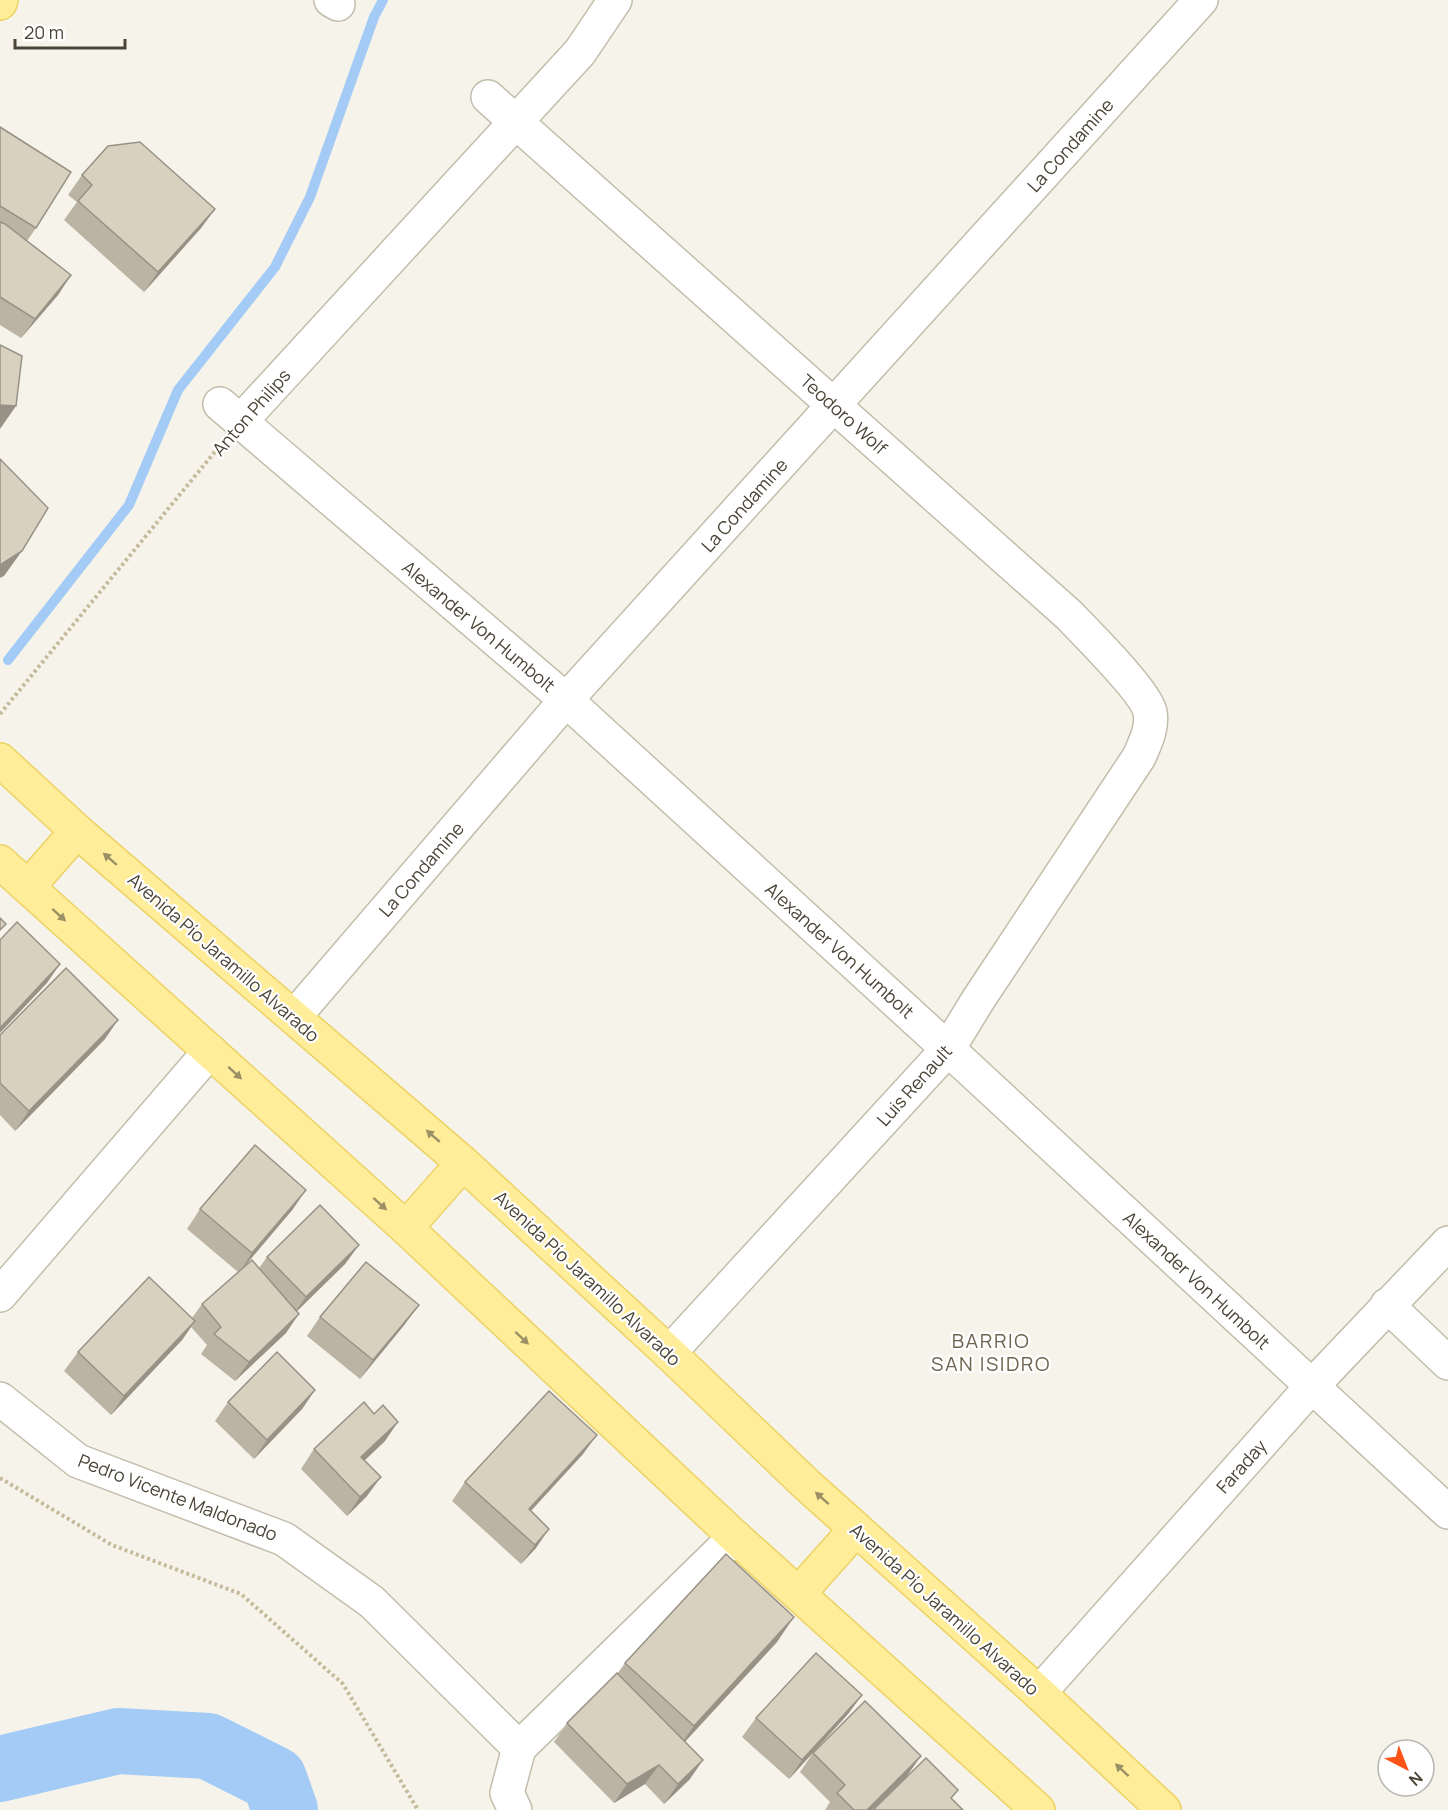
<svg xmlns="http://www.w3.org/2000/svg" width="1448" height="1810" font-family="Manrope,sans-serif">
  <rect width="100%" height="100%" fill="#f6f4ea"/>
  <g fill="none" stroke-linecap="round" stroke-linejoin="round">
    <path stroke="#a3cbf6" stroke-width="10" d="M 8,660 L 129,505 L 178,390 L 275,267 L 310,197 L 374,17 L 383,0"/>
    <path stroke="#a3cbf6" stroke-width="66" d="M 0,1769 L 118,1741 L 208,1746 L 274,1779 L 285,1810"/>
    <g stroke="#c3bdac" stroke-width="36">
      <g id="minor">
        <path d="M 331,0 L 338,4"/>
        <path d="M 488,97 L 1069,615 C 1086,633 1146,692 1150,712 C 1153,728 1145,743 1139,757 L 978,1000 L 948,1049 L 669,1353"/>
        <path d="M 220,404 L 566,700 L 948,1049 L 1448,1512"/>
        <path d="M 240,422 L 580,52 L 615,0"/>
        <path d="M 294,1017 L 566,700 L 1201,0"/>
        <path d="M 0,1295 L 210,1051"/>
        <path d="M 1387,1305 L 1448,1363"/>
        <path d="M 0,1399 L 78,1461 L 284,1539 L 372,1602 L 519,1748 L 507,1793 L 515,1810"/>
        <path d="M 1039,1693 L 1312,1386 L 1448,1243"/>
        <path d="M 519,1748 L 735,1537"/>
      </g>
    </g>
    <g stroke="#edd262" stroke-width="36">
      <g id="major">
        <path d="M 0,3 L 1,0"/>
        <path d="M 0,760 L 77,831 L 463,1163 L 669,1353 L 806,1484 L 1039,1693 L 1164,1810"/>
        <path d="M 0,862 L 406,1228 L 735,1537 L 1038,1810"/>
        <path d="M 28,887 L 77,831"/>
        <path d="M 406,1228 L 463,1163"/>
        <path d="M 799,1593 L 856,1529"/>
      </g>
    </g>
    <g stroke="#c5bb9c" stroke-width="4" stroke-dasharray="3 3" stroke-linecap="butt">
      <path d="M 0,714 L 218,448"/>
      <path d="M 0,1478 L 112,1545 L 241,1594 L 343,1684 L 418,1810"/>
    </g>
    <use href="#minor" stroke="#fff" stroke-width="33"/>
    <use href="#major" stroke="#ffed9a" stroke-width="33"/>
  </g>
  <g fill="#bbb4a4">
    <path d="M 0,127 L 36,228 L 27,241 L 71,275 L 58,295 L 21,338 L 0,325 Z"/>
    <path d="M 82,175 L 215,209 L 201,228 L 144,292 L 64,220 L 77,202 L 68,195 Z"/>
    <path d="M 0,1035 L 105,1039 L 15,1131 L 0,1115 Z"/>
    <path d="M 200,1209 L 293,1209 L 241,1269 L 259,1268 L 267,1257 L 359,1245 L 345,1264 L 297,1311 L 286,1333 L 235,1381 L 201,1354 L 207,1345 L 191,1327 L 182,1340 L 111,1415 L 64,1371 L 78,1352 L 192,1318 L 202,1304 L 238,1272 L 187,1229 Z"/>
    <path d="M 320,1317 L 405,1324 L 360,1379 L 307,1336 Z"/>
    <path d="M 315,1390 L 302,1409 L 254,1459 L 215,1421 L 228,1402 Z"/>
    <path d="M 385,1441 L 365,1460 L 367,1496 L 347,1516 L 301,1469 L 314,1449 Z"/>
    <path d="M 583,1454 L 531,1511 L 536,1548 L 521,1564 L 452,1501 L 465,1482 Z"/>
    <path d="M 777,1642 L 685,1742 L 690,1779 L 664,1804 L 645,1784 L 614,1803 L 554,1742 L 567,1723 L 617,1674 L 625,1663 Z"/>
    <path d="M 862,1695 L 848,1714 L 814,1751 L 907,1776 L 872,1810 L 825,1810 L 830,1802 L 800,1772 L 813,1753 L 789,1779 L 742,1737 L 756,1718 Z"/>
  </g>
  <g fill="#989286">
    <path d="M 215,209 L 201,228 L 144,292 L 158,272 Z"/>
    <path d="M 71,275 L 58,295 L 21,338 L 35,319 Z"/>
    <path d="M 0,405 L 16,406 L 0,429 Z"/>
    <path d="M 22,551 L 4,576 L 0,578 L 0,565 Z"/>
    <path d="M 60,964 L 47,983 L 0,1033 L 0,1028 Z"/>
    <path d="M 118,1020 L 105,1039 L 15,1131 L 29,1111 Z"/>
    <path d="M 306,1190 L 293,1209 L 239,1273 L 252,1253 Z"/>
    <path d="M 359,1245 L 345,1264 L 292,1316 L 306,1297 Z"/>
    <path d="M 419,1305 L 405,1324 L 360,1379 L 373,1360 Z"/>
    <path d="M 299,1314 L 286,1333 L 235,1381 L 249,1362 Z"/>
    <path d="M 195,1321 L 182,1340 L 111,1415 L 124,1396 Z"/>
    <path d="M 315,1390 L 302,1409 L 254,1459 L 267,1440 Z"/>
    <path d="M 398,1422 L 385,1441 L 348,1476 L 361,1457 Z"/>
    <path d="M 597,1435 L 583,1454 L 515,1528 L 529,1509 Z"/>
    <path d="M 381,1477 L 367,1496 L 347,1516 L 360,1497 Z"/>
    <path d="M 549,1529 L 536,1548 L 521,1564 L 535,1545 Z"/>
    <path d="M 794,1617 L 777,1642 L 676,1751 L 694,1726 Z"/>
    <path d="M 862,1695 L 848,1714 L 789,1779 L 802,1760 Z"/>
    <path d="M 921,1756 L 907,1776 L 872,1810 L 867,1810 Z"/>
    <path d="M 703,1760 L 690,1779 L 664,1804 L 678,1784 Z"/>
    <path d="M 659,1765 L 645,1784 L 614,1803 L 627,1784 Z"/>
  </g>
  <g fill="#d9d1bf" stroke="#989286" stroke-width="1.5">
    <path d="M 0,127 L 71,172 L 36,228 L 0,206 Z"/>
    <path d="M 140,142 L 215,209 L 158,272 L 78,201 L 92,185 L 82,175 L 108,146 Z"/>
    <path d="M 0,222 L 5,224 L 71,275 L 35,319 L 0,297 Z"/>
    <path d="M 0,345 L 22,356 L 16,406 L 0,405 Z"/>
    <path d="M 0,459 L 48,508 L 22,551 L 0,565 Z"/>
    <path d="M 0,918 L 6,924 L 0,930 Z"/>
    <path d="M 17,922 L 60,964 L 0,1028 L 0,940 Z"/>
    <path d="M 66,968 L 118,1020 L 29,1111 L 0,1083 L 0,1035 Z"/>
    <path d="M 255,1145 L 306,1190 L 252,1253 L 200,1209 Z"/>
    <path d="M 320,1205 L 359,1245 L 306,1297 L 267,1257 Z"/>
    <path d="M 252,1260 L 299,1314 L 249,1362 L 214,1334 L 221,1327 L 202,1304 Z"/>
    <path d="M 366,1262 L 419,1305 L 373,1360 L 320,1317 Z"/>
    <path d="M 149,1277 L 195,1321 L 124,1396 L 78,1352 Z"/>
    <path d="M 277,1352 L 315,1390 L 267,1440 L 228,1402 Z"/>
    <path d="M 549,1391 L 597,1435 L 529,1509 L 549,1529 L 535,1545 L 465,1482 Z"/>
    <path d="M 364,1402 L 374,1414 L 383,1405 L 398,1422 L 361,1457 L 381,1477 L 360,1497 L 314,1449 Z"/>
    <path d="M 726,1554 L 794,1617 L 694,1726 L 625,1663 Z"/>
    <path d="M 816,1653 L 862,1695 L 802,1760 L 756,1718 Z"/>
    <path d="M 617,1673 L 703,1760 L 678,1784 L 659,1765 L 627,1784 L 567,1723 Z"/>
    <path d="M 865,1701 L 921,1756 L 867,1810 L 854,1810 L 837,1793 L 845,1785 L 813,1753 Z"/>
    <path d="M 926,1758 L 958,1790 L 951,1798 L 963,1810 L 873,1810 Z"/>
  </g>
  <defs><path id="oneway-solid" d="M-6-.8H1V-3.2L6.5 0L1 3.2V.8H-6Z" transform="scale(1.5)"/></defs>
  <g fill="#9c9164">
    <use href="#oneway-solid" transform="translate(110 859) rotate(-139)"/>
    <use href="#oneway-solid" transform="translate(59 915) rotate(42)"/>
    <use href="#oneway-solid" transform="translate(235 1073) rotate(42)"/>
    <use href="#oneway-solid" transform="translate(433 1136) rotate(-139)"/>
    <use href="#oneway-solid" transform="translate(380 1204) rotate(42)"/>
    <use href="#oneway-solid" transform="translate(522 1338) rotate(43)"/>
    <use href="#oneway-solid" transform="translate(822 1498) rotate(-138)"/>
    <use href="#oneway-solid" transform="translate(1122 1770) rotate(-137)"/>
  </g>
  <g text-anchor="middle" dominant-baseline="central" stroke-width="4.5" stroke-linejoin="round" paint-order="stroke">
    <g font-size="18" fill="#4b4537" stroke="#fff">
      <text transform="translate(1070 145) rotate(-48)">La Condamine</text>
      <text transform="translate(251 412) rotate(-49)">Anton Philips</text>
      <text transform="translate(844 414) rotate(42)">Teodoro Wolf</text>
      <text transform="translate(744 505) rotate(-48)">La Condamine</text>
      <text transform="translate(479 626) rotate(40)">Alexander Von Humbolt</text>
      <text transform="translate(421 869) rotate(-49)">La Condamine</text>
      <text transform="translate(840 950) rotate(42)">Alexander Von Humbolt</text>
      <text transform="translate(224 957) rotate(41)">Avenida Pío Jaramillo Alvarado</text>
      <text transform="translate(914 1085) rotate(-48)">Luis Renault</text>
      <text transform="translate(588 1278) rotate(43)">Avenida Pío Jaramillo Alvarado</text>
      <text transform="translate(1197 1280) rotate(43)">Alexander Von Humbolt</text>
      <text transform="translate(1241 1466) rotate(-48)">Faraday</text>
      <text transform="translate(178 1497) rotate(21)">Pedro Vicente Maldonado</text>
      <text transform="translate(945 1609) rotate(42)">Avenida Pío Jaramillo Alvarado</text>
    </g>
    <g font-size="20" letter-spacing="1.5" fill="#6f654e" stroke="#fff">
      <text x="991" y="1340">BARRIO<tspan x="991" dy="23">SAN ISIDRO</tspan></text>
    </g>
  </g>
  <g transform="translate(1406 1768) rotate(138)"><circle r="28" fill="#ffffff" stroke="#b7b5af" stroke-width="1.5"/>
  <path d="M0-4.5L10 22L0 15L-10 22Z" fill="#ff5418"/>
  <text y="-9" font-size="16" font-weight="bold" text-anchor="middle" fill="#4b4537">N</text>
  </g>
  <path d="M15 39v9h110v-9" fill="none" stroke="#4b4537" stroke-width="3"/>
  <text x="24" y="39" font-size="18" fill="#4b4537" stroke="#ffffff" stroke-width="4.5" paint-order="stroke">20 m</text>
</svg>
